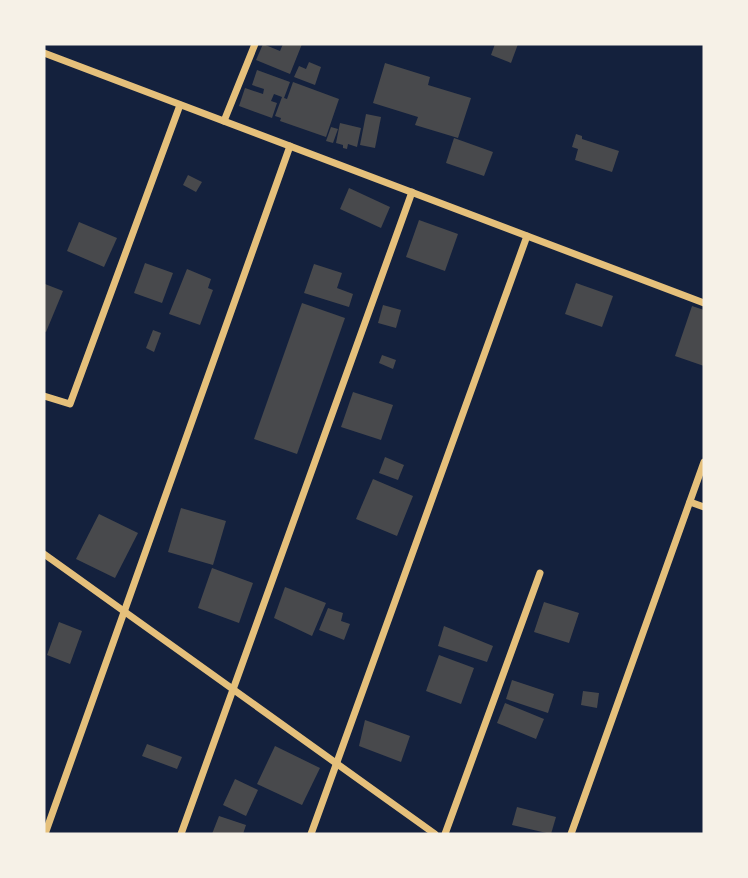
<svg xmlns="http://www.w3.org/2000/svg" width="748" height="878" font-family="'Titillium Web',sans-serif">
  <rect width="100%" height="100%" fill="#14213d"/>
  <g fill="#48494c">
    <path d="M 263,44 L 280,51 L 283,44 L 302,44 L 290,74 L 256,60 Z"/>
    <path d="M 495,44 L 518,44 L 511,63 L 491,55 Z"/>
    <path d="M 309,62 L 321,67 L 315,85 L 294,77 L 299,66 L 306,69 Z"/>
    <path d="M 385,63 L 430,77 L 428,85 L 471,98 L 458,138 L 415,125 L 418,117 L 373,103 Z"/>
    <path d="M 257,70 L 290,82 L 284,98 L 287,99 L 293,82 L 339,99 L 326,137 L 280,121 L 281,118 L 275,116 L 282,97 L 274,94 L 271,101 L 277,103 L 272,118 L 239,106 L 245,88 L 263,94 L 264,89 L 252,85 Z"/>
    <path d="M 366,114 L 381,117 L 375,148 L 360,145 Z"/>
    <path d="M 340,123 L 361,128 L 357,147 L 348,144 L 347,149 L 343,148 L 343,145 L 336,143 Z"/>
    <path d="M 331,127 L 338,129 L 333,143 L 326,141 Z"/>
    <path d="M 576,134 L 582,136 L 582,139 L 619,151 L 612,172 L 575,160 L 578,149 L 572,147 Z"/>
    <path d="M 454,138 L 493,152 L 484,176 L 446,163 Z"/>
    <path d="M 188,175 L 202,182 L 196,192 L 183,185 Z"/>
    <path d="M 349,188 L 390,207 L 381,228 L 340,209 Z"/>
    <path d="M 419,220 L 458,234 L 445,271 L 406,257 Z"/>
    <path d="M 79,222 L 117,238 L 104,267 L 67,251 Z"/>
    <path d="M 145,263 L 173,273 L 162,303 L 134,293 Z"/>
    <path d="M 314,264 L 342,273 L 337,288 L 353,294 L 349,307 L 304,293 Z"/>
    <path d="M 187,269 L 211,279 L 208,288 L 213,290 L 200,325 L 169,314 Z"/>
    <path d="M 576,283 L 613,296 L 602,327 L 565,314 Z"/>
    <path d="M 45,284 L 63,291 L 46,332 L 44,331 L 44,288 Z"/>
    <path d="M 302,303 L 345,318 L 297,454 L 254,439 Z"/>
    <path d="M 383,305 L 401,310 L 396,328 L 378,323 Z"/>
    <path d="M 692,306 L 704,310 L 704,366 L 675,356 Z"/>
    <path d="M 153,330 L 161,333 L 154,352 L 146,348 Z"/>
    <path d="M 382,355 L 396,360 L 393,369 L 379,363 Z"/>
    <path d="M 353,392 L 393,405 L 381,440 L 341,427 Z"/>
    <path d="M 385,457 L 404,465 L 398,480 L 379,473 Z"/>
    <path d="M 373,479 L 413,496 L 397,536 L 356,519 Z"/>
    <path d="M 181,508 L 226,521 L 213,565 L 168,552 Z"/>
    <path d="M 99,514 L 138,533 L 115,578 L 76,559 Z"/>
    <path d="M 212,568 L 253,583 L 239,623 L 198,608 Z"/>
    <path d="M 285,587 L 326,603 L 312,636 L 274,618 Z"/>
    <path d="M 544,602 L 579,613 L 569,643 L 534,632 Z"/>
    <path d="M 328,608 L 343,613 L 341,621 L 350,624 L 344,640 L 319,630 Z"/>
    <path d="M 59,622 L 82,631 L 70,664 L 47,655 Z"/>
    <path d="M 444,626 L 493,646 L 487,662 L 438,646 Z"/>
    <path d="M 439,655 L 474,668 L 461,704 L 426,691 Z"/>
    <path d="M 512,680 L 554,694 L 548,713 L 506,699 Z"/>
    <path d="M 583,691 L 599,693 L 597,708 L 581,705 Z"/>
    <path d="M 505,703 L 544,719 L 536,739 L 497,723 Z"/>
    <path d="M 365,720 L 410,736 L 401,762 L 359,746 Z"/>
    <path d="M 147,744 L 182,757 L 177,769 L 142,756 Z"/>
    <path d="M 275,746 L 320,768 L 302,805 L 257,784 Z"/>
    <path d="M 235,779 L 258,790 L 246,816 L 223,805 Z"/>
    <path d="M 517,807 L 556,817 L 551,834 L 512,825 Z"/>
    <path d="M 219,816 L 246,825 L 243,834 L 212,834 Z"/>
  </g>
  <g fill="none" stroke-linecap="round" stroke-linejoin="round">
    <g stroke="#e5c07b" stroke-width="7">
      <path d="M 44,53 L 704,303"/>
      <path d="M 224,121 L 255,44"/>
      <path d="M 44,396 L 70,404 L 180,105"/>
      <path d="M 690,502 L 704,507"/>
      <path d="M 44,554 L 435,834"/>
      <path d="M 45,834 L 290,146"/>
      <path d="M 181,834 L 412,192"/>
      <path d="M 311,834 L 527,236"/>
      <path d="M 445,834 L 540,573"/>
      <path d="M 571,834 L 704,462"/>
    </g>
  </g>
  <rect width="748" height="878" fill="none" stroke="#f6f1e7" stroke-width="91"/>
</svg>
